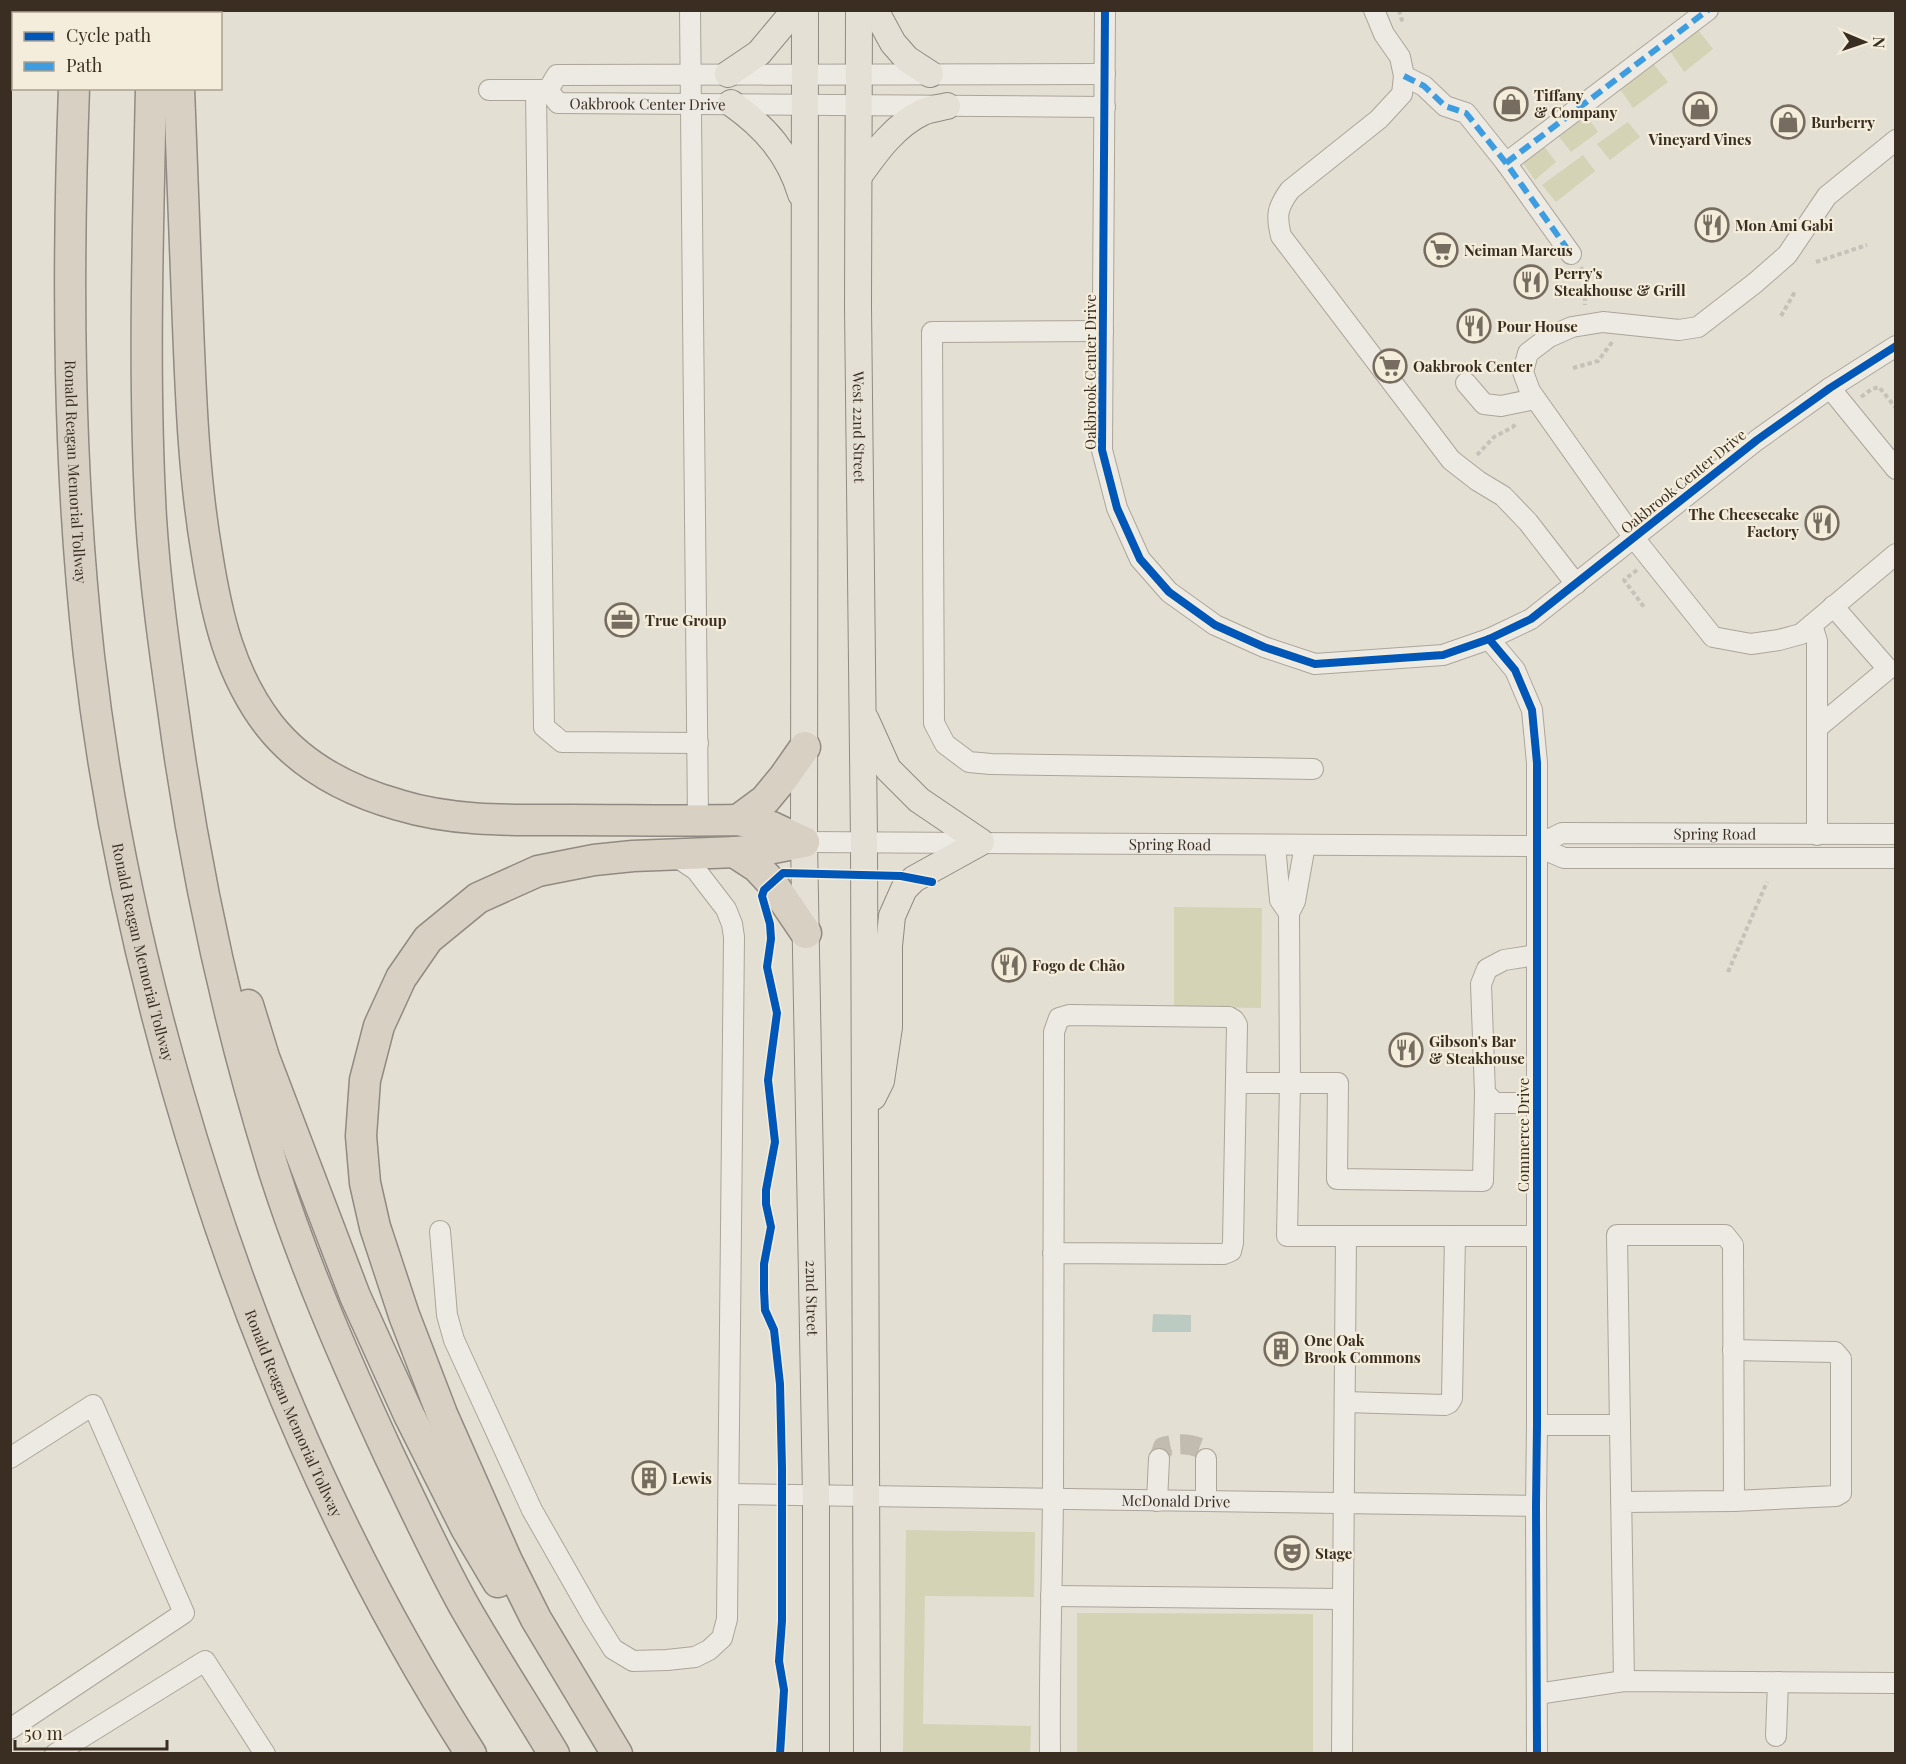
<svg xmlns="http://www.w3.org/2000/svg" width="1906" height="1764" font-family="'Playfair Display',serif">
  <rect width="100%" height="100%" fill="#e4dfd3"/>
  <g fill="#d4d3b6">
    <path d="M 1695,26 L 1713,49 L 1684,72 L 1668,48 Z"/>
    <path d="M 1651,61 L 1668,82 L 1633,108 L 1618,86 Z"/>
    <path d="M 1584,112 L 1598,132 L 1571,152 L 1557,134 Z"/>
    <path d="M 1628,122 L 1640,137 L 1610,160 L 1597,144 Z"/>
    <path d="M 1543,145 L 1556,162 L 1535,180 L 1522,162 Z"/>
    <path d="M 1583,155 L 1595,171 L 1556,202 L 1542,185 Z"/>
    <path d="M 1174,907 L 1262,908 L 1261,1008 L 1174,1007 Z"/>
    <path d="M 906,1530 L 1035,1532 L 1034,1597 L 925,1596 L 923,1724 L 1031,1726 L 1030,1753 L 903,1753 Z"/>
    <path d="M 1077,1613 L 1313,1614 L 1313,1753 L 1077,1753 Z"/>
  </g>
  <path fill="#bccbc2" d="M 1153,1314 L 1191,1315 L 1191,1332 L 1152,1332 Z"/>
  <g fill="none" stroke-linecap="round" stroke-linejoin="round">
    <path stroke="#c2bcb0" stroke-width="20" stroke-dasharray="20 10" stroke-linecap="butt" d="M 1159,1459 L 1163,1447 C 1178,1443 1189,1443 1203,1449 L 1206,1459"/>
    <g stroke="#aba59b" stroke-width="22">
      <g id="minor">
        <path d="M 690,10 L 698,820"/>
        <path d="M 1105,10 L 1102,450 L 1117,508 L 1140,559 L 1169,592 L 1215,625 L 1264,647 L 1315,664 L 1443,655 L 1489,639 L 1531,619 L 1757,440 L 1830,388 L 1896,346"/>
        <path d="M 1374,10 L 1384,34 L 1400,57 L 1404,76 L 1402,94 L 1379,119 L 1290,190 C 1277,208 1276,215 1281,236 L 1451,460 L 1478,481 L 1503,496 L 1528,522 L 1576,584"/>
        <path d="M 1404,76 L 1424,86 L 1445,106 L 1466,113 L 1506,163 L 1571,254"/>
        <path d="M 489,90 L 548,90"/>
        <path d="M 536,90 L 544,727 L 562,742 L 698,743"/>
        <path d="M 548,90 L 557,75 L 1105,74"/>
        <path id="s1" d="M 548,90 L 558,103 L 1105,107"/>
        <path d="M 1896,140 L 1827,196 L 1787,255 L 1755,283 L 1698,327 L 1679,330 L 1603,322 L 1572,327 L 1549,337 L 1528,353 L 1523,372 L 1530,391 L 1634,538 L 1713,637 L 1751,644 L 1779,640 L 1801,634 L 1896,554"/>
        <path d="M 1506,163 L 1708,10"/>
        <path d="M 1103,331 L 932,332 L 934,723 L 945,744 L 969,762 L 991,764 L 1313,769"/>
        <path d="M 1466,383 L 1484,404 L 1501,406 L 1535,399"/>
        <path d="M 1830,388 L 1896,469"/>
        <path d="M 1812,625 L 1817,641 L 1817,835"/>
        <path d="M 1489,639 L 1515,670 L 1532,710 L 1537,763 L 1537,1425 L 1536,1506 L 1537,1754"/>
        <path d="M 1817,728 L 1888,669 L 1833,606"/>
        <path id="s2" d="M 804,842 L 1536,846 L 1564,858 L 1896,858"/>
        <path d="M 1275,845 L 1280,900 L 1289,913"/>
        <path d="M 1305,845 L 1295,901 L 1289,913 L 1290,1083 L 1287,1236 L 1536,1236"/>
        <path id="s3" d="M 1536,846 L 1562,833 L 1896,834"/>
        <path d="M 1236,1083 L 1338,1083 L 1337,1179 L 1483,1181 L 1485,1093"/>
        <path d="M 1536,1103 L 1495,1103 L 1485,1093 L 1481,984 L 1487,969 L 1504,960 L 1536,955"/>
        <path d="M 440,1231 L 447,1315 L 454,1340 L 532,1510 L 593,1617 L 613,1649 L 633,1661 L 667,1660 L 695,1657 L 709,1650 L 722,1638 L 727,1619 L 734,937 L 732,924 L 726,909 L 696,870 L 672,854"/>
        <path d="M 1733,1350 L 1835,1352 L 1841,1359 L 1841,1493 L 1836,1496 L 1734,1501"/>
        <path d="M 1345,1402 L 1445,1405 L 1449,1403 L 1452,1398 L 1455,1236"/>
        <path d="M 1537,1425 L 1620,1425"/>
        <path d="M 10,1458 L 93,1405 L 184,1613 L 10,1729"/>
        <path id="s4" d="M 729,1494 L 1536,1506"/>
        <path d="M 1157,1501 L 1159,1459"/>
        <path d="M 1206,1501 L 1206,1459"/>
        <path d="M 1621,1502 L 1734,1501 L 1733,1245 L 1725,1235 L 1617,1235 L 1624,1681"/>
        <path d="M 1051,1596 L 1343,1599 L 1346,1236"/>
        <path d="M 1537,1694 L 1624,1681 L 1896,1683"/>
        <path d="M 1776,1736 L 1778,1682"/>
        <path d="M 55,1754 L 205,1661 L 265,1754"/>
        <path d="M 1050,1754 C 1049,1669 1052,1584 1053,1499 C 1054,1344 1053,1188 1054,1032 L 1059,1018 L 1069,1015 L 1229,1017 L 1234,1020 L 1237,1025 L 1233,1243 L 1231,1251 L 1224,1254 L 1053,1253"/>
        <path d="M 1342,1754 L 1343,1599"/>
      </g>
    </g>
    <g stroke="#908a82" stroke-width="28">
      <g id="major">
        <path id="s5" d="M 805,10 L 804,842 L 816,1496 L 816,1754"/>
        <path id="s6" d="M 859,10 L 858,306 L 864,842 L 867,1754"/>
        <path d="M 875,10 L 893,43 L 907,59 L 930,74"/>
        <path d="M 728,74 L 759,53 L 795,10"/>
        <path d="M 731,103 C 765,127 789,154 801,194"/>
        <path d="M 859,176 C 876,152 895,125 923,112 C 930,109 939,108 947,106"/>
        <path d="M 866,720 L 888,769 L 919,800 L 981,842 L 914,879 L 904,889 L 892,916 L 889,946 L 889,1027 L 881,1081 L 873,1097"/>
      </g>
    </g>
    <g stroke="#908a82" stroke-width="33">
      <g id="highway">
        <path d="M 55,10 L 56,14"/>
        <path d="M 176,10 L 176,14"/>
        <path d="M 153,14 L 153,10"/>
        <path id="s7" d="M 74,88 C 67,278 68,468 89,656 C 106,804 137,950 178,1092 C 245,1325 340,1550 471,1754"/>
        <path d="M 151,88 C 148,232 143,375 151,518 C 155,582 164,646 173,709 C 194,866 227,1020 274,1171 C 305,1268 346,1362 389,1455 C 413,1505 436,1555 463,1604 C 492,1655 524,1704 554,1754"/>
        <path d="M 179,88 C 182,167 185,246 188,325 C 191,402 194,478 207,554 C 217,617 230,674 269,725 C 302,767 349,791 399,805 C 454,822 514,820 571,820 C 627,820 682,821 738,820 L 772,827 L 804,842"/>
        <path d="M 738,820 L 765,800 L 784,777 L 805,747"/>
        <path d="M 734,852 L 757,867 L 772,883 L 806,933"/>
        <path d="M 248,1005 L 264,1057 L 355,1296 L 409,1415 L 466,1528 L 498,1582"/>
        <path d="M 617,1754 L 536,1619 L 507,1561 L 442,1414 L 404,1315 L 375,1227 L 365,1183 L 361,1136 L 365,1080 L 379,1026 L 401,978 L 428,939 L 478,898 L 538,871 L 594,860 L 633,856 L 737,852 L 773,848 L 804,842"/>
      </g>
    </g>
    <g stroke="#c6c2ba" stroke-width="4" stroke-dasharray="4.5 3" stroke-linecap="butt">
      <path d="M 1399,10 L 1403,24"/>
      <path d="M 1816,262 L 1867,245"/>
      <path d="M 1581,267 L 1585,279 L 1585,305"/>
      <path d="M 1781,316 L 1796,290"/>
      <path d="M 1573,368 L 1598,361 L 1613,341"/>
      <path d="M 1861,397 L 1872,389 L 1879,387 L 1896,408"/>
      <path d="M 1477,455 L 1494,437 L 1513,427 L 1516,423"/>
      <path d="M 1637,570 L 1624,580 L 1644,607"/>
      <path d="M 1728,972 L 1767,882"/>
    </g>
    <use href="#minor" stroke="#edeae3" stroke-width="20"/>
    <use href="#major" stroke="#e5e0d6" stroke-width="26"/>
    <use href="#highway" stroke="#d8d0c3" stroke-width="30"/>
    <g stroke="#3e9de0" stroke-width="6" stroke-dasharray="12 6" stroke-linecap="butt">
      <path d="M 1404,76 L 1424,86 L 1445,106 L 1466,113 L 1506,163 L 1571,254"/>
      <path d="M 1506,163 L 1708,10"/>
    </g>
    <g stroke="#f4eddb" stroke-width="11">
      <g id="cycleway">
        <path d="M 1105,10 L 1102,450 L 1117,508 L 1140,559 L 1169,592 L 1215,625 L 1264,647 L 1315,664 L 1443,655 L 1489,639 L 1531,619 L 1757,440 L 1830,388 L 1896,346"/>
        <path d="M 1489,639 L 1515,670 L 1532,710 L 1537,763 L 1537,1425 L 1536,1506 L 1537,1754"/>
        <path d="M 780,1754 L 784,1690 L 779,1661 L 782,1621 L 782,1468 L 780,1384 L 774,1330 L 765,1310 L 764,1290 L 764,1264 L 771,1227 L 766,1204 L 766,1190 L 775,1142 L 768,1080 L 777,1013 L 767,967 L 771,939 L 770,924 L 762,896 L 764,890 L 783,873 L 901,876 L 932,882"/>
      </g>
    </g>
    <use href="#cycleway" stroke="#0057b8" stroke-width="8"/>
  </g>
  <defs>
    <g id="shop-ring" transform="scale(1.725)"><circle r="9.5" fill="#f4eddb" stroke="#766c60" stroke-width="1.5"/><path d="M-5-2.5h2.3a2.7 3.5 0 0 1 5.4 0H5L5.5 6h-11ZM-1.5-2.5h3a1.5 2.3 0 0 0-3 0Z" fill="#766c60"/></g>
    <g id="restaurant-ring" transform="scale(1.725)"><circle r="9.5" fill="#f4eddb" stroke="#766c60" stroke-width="1.5"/><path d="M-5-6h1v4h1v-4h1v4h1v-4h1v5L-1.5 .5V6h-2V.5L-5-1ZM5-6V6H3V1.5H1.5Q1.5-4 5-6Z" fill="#766c60"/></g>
    <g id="supermarket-ring" transform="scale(1.725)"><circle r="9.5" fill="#f4eddb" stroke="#766c60" stroke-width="1.5"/><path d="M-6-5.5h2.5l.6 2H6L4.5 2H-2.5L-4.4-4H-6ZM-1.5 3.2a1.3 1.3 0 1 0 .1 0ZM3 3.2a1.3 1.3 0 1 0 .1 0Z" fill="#766c60"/></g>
    <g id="office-ring" transform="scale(1.725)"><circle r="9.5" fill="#f4eddb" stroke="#766c60" stroke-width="1.5"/><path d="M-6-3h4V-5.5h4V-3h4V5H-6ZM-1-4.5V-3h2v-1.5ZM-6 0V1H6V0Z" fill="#766c60"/></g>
    <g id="building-ring" transform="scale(1.725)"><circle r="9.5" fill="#f4eddb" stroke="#766c60" stroke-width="1.5"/><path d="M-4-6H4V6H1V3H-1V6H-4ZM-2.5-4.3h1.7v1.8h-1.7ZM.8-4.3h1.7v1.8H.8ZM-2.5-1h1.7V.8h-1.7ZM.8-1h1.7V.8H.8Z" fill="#766c60"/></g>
    <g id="theatre-ring" transform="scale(1.725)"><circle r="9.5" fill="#f4eddb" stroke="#766c60" stroke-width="1.5"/><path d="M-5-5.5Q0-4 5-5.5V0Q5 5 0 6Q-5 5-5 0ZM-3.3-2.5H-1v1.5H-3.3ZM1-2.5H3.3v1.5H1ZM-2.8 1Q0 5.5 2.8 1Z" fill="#766c60"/></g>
  </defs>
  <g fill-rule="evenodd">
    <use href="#shop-ring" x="1511" y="104"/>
    <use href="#shop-ring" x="1700" y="109"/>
    <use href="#shop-ring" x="1788" y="122"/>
    <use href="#restaurant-ring" x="1712" y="225"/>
    <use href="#supermarket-ring" x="1441" y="250"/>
    <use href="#restaurant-ring" x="1531" y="282"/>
    <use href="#restaurant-ring" x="1474" y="326"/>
    <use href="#supermarket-ring" x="1390" y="366"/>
    <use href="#restaurant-ring" x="1822" y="523"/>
    <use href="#office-ring" x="622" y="620"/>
    <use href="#restaurant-ring" x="1009" y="965"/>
    <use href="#restaurant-ring" x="1406" y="1050"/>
    <use href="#building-ring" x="1281" y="1349"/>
    <use href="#building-ring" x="649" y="1478"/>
    <use href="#theatre-ring" x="1292" y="1553"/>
  </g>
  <g text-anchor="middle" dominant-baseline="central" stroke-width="4.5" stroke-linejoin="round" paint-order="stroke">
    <g font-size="15" font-weight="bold" fill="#3a2e22" stroke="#f4eddb" text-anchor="start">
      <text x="1534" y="95">Tiffany<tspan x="1534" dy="17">&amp; Company</tspan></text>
      <text x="1811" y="122">Burberry</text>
      <text x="1700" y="139" text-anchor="middle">Vineyard Vines</text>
      <text x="1735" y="225">Mon Ami Gabi</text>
      <text x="1464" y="250">Neiman Marcus</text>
      <text x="1554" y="273">Perry's<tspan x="1554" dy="17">Steakhouse &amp; Grill</tspan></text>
      <text x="1497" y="326">Pour House</text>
      <text x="1413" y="366">Oakbrook Center</text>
      <text x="1799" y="514" text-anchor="end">The Cheesecake<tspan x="1799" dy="17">Factory</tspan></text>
      <text x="645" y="620">True Group</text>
      <text x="1032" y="965">Fogo de Chão</text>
      <text x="1429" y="1041">Gibson's Bar<tspan x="1429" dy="17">&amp; Steakhouse</tspan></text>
      <text x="1304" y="1340">One Oak<tspan x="1304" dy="17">Brook Commons</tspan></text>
      <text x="672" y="1478">Lewis</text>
      <text x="1315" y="1553">Stage</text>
    </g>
    <g font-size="15" fill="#3a2e22" stroke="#f4eddb">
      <text stroke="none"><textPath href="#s1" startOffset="106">Oakbrook Center Drive</textPath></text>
      <text transform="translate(1090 372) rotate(-90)">Oakbrook Center Drive</text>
      <text stroke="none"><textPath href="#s6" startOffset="417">West 22nd Street</textPath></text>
      <text stroke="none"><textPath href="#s7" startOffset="384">Ronald Reagan Memorial Tollway</textPath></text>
      <text transform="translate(1683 481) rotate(-39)">Oakbrook Center Drive</text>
      <text stroke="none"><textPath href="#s3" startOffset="182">Spring Road</textPath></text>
      <text stroke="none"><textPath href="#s2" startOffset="366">Spring Road</textPath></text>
      <text stroke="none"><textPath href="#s7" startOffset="870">Ronald Reagan Memorial Tollway</textPath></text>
      <text transform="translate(1523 1135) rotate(-90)">Commerce Drive</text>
      <text stroke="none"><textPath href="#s5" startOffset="1288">22nd Street</textPath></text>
      <text stroke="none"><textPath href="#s7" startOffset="1356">Ronald Reagan Memorial Tollway</textPath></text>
      <text stroke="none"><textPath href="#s4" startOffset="447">McDonald Drive</textPath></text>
    </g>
  </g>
  <rect width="1906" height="1764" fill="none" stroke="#3a2e22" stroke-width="24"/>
  <rect x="12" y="12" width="210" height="78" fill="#f4eddb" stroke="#aaa191" stroke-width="1.5"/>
  <rect x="24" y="32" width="30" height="9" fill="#0057b8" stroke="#aaa191" stroke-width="1.5"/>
  <text x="66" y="42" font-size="18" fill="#3a2e22">Cycle path</text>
  <rect x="24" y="62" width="30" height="9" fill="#3e9de0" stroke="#aaa191" stroke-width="1.5"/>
  <text x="66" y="72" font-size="18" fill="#3a2e22">Path</text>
  <g transform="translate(1864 42) rotate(92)" stroke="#f4eddb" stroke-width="4.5" paint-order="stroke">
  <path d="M0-4.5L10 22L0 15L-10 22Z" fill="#3a2e22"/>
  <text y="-9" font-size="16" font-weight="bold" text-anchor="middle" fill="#3a2e22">N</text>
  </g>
  <path d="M15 1740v9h152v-9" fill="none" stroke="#3a2e22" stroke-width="3"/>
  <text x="24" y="1740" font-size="18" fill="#3a2e22" stroke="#f4eddb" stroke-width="4.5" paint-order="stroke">50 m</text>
</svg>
